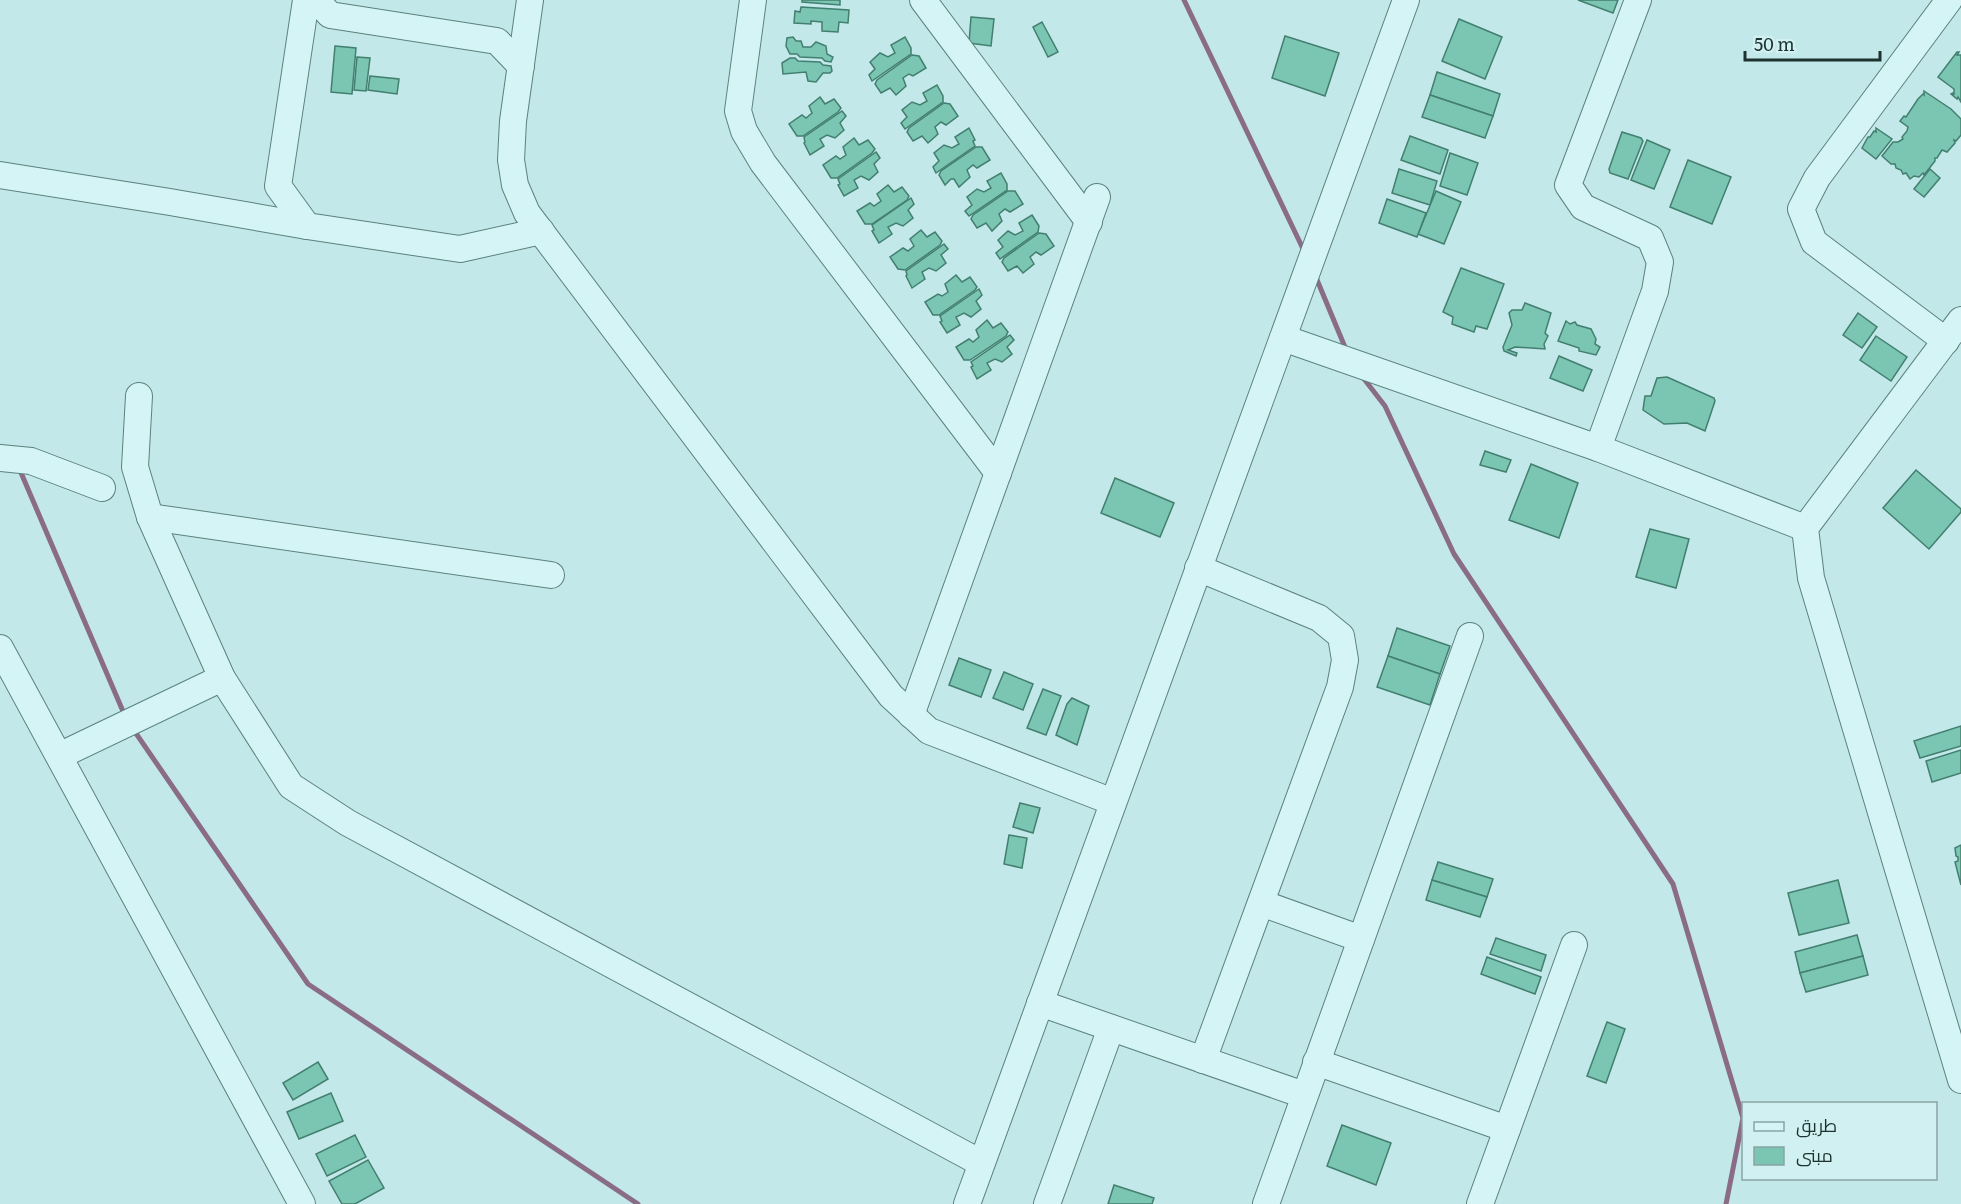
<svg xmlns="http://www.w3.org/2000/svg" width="1961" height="1204" font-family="Literata,Cairo,serif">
  <rect width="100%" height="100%" fill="#c2e8ea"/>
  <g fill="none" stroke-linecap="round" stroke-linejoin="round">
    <g stroke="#8a6c87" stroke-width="5">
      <path d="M 1184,0 L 1305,253"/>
      <path d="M 1315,275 L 1347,352"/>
      <path d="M 1361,375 L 1385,406 L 1454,554 L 1673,884 L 1743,1118 L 1726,1204"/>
      <path d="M 19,468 L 125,716"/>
      <path d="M 133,729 L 308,984 L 638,1204"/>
    </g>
  </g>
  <g fill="#7bc5b3" stroke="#437f6f" stroke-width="1.5">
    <path d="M 802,0 L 840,0 L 840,5 L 802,2 Z"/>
    <path d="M 1578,0 L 1618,0 L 1613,13 Z"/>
    <path d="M 801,7 L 849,10 L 848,23 L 839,22 L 838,32 L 822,31 L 822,22 L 811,21 L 811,24 L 794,23 L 795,11 L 800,12 Z"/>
    <path d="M 971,17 L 994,19 L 991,46 L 969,43 Z"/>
    <path d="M 1459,19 L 1502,37 L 1485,79 L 1442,61 Z"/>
    <path d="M 1042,22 L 1058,52 L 1048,57 L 1033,27 Z"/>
    <path d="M 1285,36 L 1339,53 L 1325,96 L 1272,78 Z"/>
    <path d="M 793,37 L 796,41 L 801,41 L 803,47 L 811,47 L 816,42 L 826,46 L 827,54 L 833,57 L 831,62 L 825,61 L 822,58 L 800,57 L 797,54 L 790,54 L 786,46 L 787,38 Z"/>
    <path d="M 905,37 L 911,48 L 911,54 L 872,81 L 869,75 L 875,69 L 870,62 L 880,53 L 888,57 L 895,53 L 891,45 Z"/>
    <path d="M 335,46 L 356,48 L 352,94 L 331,92 Z"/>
    <path d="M 1957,52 L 1959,52 L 1957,55 L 1961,55 L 1961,102 L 1958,97 L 1957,99 L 1951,94 L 1953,93 L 1954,95 L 1954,89 L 1938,77 Z"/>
    <path d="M 912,55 L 919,56 L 926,68 L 913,76 L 909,74 L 903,78 L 906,86 L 896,95 L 890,88 L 881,93 L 875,84 L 877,80 Z"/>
    <path d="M 357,57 L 370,58 L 366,91 L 354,90 Z"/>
    <path d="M 790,58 L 795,58 L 798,61 L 820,62 L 823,65 L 831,66 L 832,71 L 830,73 L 823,73 L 816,82 L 808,81 L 806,72 L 783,74 L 782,63 Z"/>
    <path d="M 1437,72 L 1500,94 L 1493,116 L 1430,95 Z"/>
    <path d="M 370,76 L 399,79 L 397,94 L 368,90 Z"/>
    <path d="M 937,85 L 943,96 L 943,102 L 905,129 L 901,123 L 907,117 L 902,110 L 912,102 L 920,105 L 927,101 L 923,93 Z"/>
    <path d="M 1924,91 L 1951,109 L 1961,119 L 1961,135 L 1956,141 L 1954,140 L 1955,143 L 1947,152 L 1942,150 L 1937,158 L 1935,158 L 1935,161 L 1924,175 L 1923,173 L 1919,177 L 1914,176 L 1910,179 L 1906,173 L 1903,174 L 1901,170 L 1896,168 L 1895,164 L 1891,164 L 1882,156 L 1893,142 L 1898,142 L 1903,139 L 1902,137 L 1907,131 L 1908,127 L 1900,121 L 1904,116 L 1906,117 L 1918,99 L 1923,94 L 1924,95 Z"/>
    <path d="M 1430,95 L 1493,116 L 1485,138 L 1422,117 Z"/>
    <path d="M 820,97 L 825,104 L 834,99 L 841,108 L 838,112 L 803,136 L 797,136 L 789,124 L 802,115 L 806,118 L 812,113 L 809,106 Z"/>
    <path d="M 944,103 L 950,104 L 958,116 L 946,125 L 941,122 L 935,127 L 938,134 L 928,143 L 922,136 L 913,141 L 907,132 L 909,128 Z"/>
    <path d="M 842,111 L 846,116 L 840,123 L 844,130 L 835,138 L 827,135 L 820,139 L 824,146 L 810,155 L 804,143 L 805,142 L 804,137 Z"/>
    <path d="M 969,128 L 975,140 L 973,141 L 975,146 L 936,173 L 933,167 L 939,161 L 934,153 L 944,145 L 952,148 L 959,144 L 955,137 Z"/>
    <path d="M 1876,128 L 1892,139 L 1876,159 L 1862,148 L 1868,137 L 1870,137 L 1874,131 L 1876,132 Z"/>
    <path d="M 1622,132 L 1641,138 L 1643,141 L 1628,179 L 1610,173 L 1609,169 Z"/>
    <path d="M 1410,136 L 1448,150 L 1440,174 L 1401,160 Z"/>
    <path d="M 854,138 L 859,145 L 868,140 L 875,149 L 872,153 L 837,178 L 831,178 L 823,165 L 836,156 L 840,159 L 846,155 L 843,147 Z"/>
    <path d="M 1647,140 L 1670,150 L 1654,189 L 1631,180 Z"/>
    <path d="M 976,147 L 982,147 L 990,160 L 977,168 L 973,165 L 967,170 L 970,177 L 959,187 L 954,179 L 951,179 L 945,185 L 939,175 L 941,171 Z"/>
    <path d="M 876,152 L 880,158 L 874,164 L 878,172 L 869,180 L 861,176 L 854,180 L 858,188 L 844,196 L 838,185 L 840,184 L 838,179 Z"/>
    <path d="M 1450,153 L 1478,163 L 1467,195 L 1440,186 Z"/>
    <path d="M 1688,160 L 1731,177 L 1712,224 L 1670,207 Z"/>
    <path d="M 1399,169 L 1437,181 L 1430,205 L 1392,193 Z"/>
    <path d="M 1930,169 L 1940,178 L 1924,197 L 1914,189 Z"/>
    <path d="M 1001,173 L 1007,184 L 1007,190 L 969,216 L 965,211 L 972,205 L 967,197 L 977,189 L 984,192 L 991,188 L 987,181 Z"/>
    <path d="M 888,185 L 894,192 L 902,187 L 909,196 L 907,200 L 872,224 L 865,224 L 857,211 L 870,203 L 874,206 L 881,201 L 877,194 Z"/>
    <path d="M 1008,191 L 1015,191 L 1023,204 L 1010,212 L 1005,209 L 999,214 L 1002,221 L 992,231 L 986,223 L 977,228 L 971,219 L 973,215 Z"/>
    <path d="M 1436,191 L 1461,202 L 1444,244 L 1418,234 Z"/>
    <path d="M 911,198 L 914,204 L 908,210 L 913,218 L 903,226 L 896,223 L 888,227 L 892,234 L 879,243 L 872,231 L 874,230 L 872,225 Z"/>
    <path d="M 1387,199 L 1426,213 L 1417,237 L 1379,223 Z"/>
    <path d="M 1032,215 L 1039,226 L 1038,232 L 1000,259 L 996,253 L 1003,247 L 998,240 L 1008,231 L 1015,235 L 1023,231 L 1019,223 Z"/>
    <path d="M 921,230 L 927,237 L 935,232 L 942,241 L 940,245 L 905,270 L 898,269 L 890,257 L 903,248 L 908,251 L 914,246 L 910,239 Z"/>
    <path d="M 1039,233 L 1046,234 L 1054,246 L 1041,255 L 1036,252 L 1030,257 L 1034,264 L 1023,273 L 1017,266 L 1008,271 L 1002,262 L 1004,258 Z"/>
    <path d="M 944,244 L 948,249 L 941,255 L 946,263 L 936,271 L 929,268 L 922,272 L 925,279 L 912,288 L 906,276 L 907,275 L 906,271 Z"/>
    <path d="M 1461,268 L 1504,284 L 1487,329 L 1476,326 L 1474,332 L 1452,324 L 1453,317 L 1443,312 Z"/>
    <path d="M 956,275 L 962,282 L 970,277 L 977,287 L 975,290 L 939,315 L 933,315 L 925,302 L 938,294 L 942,296 L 948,292 L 945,284 Z"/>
    <path d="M 979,289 L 982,295 L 976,301 L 981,309 L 971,317 L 964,313 L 956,317 L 960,325 L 947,333 L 940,322 L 942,321 L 940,316 Z"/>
    <path d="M 1525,303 L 1551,313 L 1545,333 L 1548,336 L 1544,344 L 1545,349 L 1515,347 L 1508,350 L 1517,353 L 1516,356 L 1504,351 L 1503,347 L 1512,325 L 1509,313 L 1512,310 L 1522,310 Z"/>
    <path d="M 1858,313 L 1877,327 L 1862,348 L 1843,335 Z"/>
    <path d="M 987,320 L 993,328 L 1001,323 L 1008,332 L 1006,336 L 970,360 L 964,360 L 956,347 L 969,339 L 973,342 L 979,337 L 976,330 Z"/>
    <path d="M 1566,321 L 1570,324 L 1575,322 L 1577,325 L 1591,329 L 1596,339 L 1595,344 L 1600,347 L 1596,355 L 1579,351 L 1579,348 L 1558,341 Z"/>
    <path d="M 1010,335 L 1014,340 L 1007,347 L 1012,354 L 1002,362 L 995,359 L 987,363 L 991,370 L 977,379 L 971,367 L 973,366 L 971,362 Z"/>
    <path d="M 1876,336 L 1907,357 L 1891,381 L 1860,360 Z"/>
    <path d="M 1559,356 L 1592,370 L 1583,391 L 1550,378 Z"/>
    <path d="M 1667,377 L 1714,398 L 1715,401 L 1705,431 L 1687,423 L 1664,424 L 1643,410 L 1645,396 L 1651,396 L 1657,378 Z"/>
    <path d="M 1485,451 L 1511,460 L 1506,472 L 1480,465 Z"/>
    <path d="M 1531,464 L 1578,483 L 1559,538 L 1509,520 Z"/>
    <path d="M 1916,470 L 1961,509 L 1961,512 L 1929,549 L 1883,508 Z"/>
    <path d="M 1115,478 L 1174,503 L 1160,537 L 1101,513 Z"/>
    <path d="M 1650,529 L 1689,539 L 1676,588 L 1636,577 Z"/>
    <path d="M 1397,628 L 1450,646 L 1440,674 L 1388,656 Z"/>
    <path d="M 1388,656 L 1440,674 L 1430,705 L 1377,687 Z"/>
    <path d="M 959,658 L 991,670 L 981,697 L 949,685 Z"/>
    <path d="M 1004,672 L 1033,684 L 1023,710 L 993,698 Z"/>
    <path d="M 1043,689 L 1061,696 L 1046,735 L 1027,728 Z"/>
    <path d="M 1072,698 L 1089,706 L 1077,745 L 1056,735 L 1067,704 Z"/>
    <path d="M 1961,726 L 1961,746 L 1920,758 L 1914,741 Z"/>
    <path d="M 1961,750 L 1961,773 L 1932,782 L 1926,761 Z"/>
    <path d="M 1020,803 L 1040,808 L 1033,833 L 1013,827 Z"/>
    <path d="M 1009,835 L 1027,838 L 1022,868 L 1004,864 Z"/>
    <path d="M 1961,845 L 1961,885 L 1955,862 L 1958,861 L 1958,857 L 1956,856 L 1955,848 Z"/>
    <path d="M 1438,862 L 1493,879 L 1487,897 L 1432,880 Z"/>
    <path d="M 1432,880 L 1487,897 L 1480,917 L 1426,900 Z"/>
    <path d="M 1838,880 L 1849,923 L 1799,935 L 1788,893 Z"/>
    <path d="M 1857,935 L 1863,956 L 1800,973 L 1795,952 Z"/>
    <path d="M 1496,938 L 1546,955 L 1541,971 L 1490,954 Z"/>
    <path d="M 1863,956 L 1868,975 L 1806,992 L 1800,973 Z"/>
    <path d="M 1487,957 L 1541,977 L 1535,994 L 1481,974 Z"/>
    <path d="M 1607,1022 L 1625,1029 L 1606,1083 L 1587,1076 Z"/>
    <path d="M 318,1062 L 328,1079 L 293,1100 L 283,1083 Z"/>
    <path d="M 331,1093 L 343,1121 L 299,1139 L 287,1112 Z"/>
    <path d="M 1342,1125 L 1391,1143 L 1376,1185 L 1327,1166 Z"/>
    <path d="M 355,1135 L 366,1157 L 327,1176 L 316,1154 Z"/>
    <path d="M 368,1160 L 384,1188 L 355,1204 L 342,1204 L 329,1181 Z"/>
    <path d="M 1114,1185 L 1154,1198 L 1152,1204 L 1108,1204 Z"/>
  </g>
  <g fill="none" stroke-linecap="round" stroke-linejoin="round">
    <g stroke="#5b827d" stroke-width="28">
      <g id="minor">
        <path d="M 306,0 L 278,186 L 307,226 L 460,249 L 541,231"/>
        <path d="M 316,0 L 330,15 L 497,41 L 521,66"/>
        <path d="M 530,0 L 513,121 L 511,160 L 515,185 L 527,213 L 891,696 L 929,731 L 1113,802"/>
        <path d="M 753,0 L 738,111 L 744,131 L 763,163 L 998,473"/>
        <path d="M 923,0 L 1089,222"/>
        <path d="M 0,175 L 170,202 L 307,226"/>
        <path d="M 1961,320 L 1805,528 L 1811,578 L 1961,1080"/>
        <path d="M 1283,338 L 1598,448 L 1805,528"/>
        <path d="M 1946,341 L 1814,242 L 1801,209 L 1817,178 L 1949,0"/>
        <path d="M 139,396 L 135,467 L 150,517 L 222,678 L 291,786 L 348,823 L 981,1163"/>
        <path d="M 1598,448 L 1655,291 L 1660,262 L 1650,238 L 1583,207 L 1568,185 L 1638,0"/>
        <path d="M 0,458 L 31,461 L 102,488"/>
        <path d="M 150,517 L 551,575"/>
        <path d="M 1198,568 L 1319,618 L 1341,636 L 1345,660 L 1340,687 L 1203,1060"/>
        <path d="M 0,648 L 302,1204"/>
        <path d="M 911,715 L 1097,197"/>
        <path d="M 59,756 L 222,678"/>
        <path d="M 1261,903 L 1361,939"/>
        <path d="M 1040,1003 L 1304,1095"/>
        <path d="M 1316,1062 L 1507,1129"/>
        <path d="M 967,1204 L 1406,0"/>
        <path d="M 1047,1204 L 1111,1028"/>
        <path d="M 1266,1204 L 1470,636"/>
        <path d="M 1480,1204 L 1574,945"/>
      </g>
    </g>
    <use href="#minor" stroke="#d5f4f5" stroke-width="26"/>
  </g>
  <rect x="1742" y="1102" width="195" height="78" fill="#d1f0f2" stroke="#89a4a4" stroke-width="1.5"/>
  <rect x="1754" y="1122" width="30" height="9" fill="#d5f4f5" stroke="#89a4a4" stroke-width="1.5"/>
  <text x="1796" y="1132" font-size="18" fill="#1e332f">طريق</text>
  <rect x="1754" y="1147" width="30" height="18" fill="#7bc5b3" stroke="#89a4a4" stroke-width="1.5"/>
  <text x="1796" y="1162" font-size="18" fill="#1e332f">مبنى</text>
  <path d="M1745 51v9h135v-9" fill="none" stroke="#1e332f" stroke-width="3"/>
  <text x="1754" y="51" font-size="18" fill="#1e332f" stroke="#d1f0f2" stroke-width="4.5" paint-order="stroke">50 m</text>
</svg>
